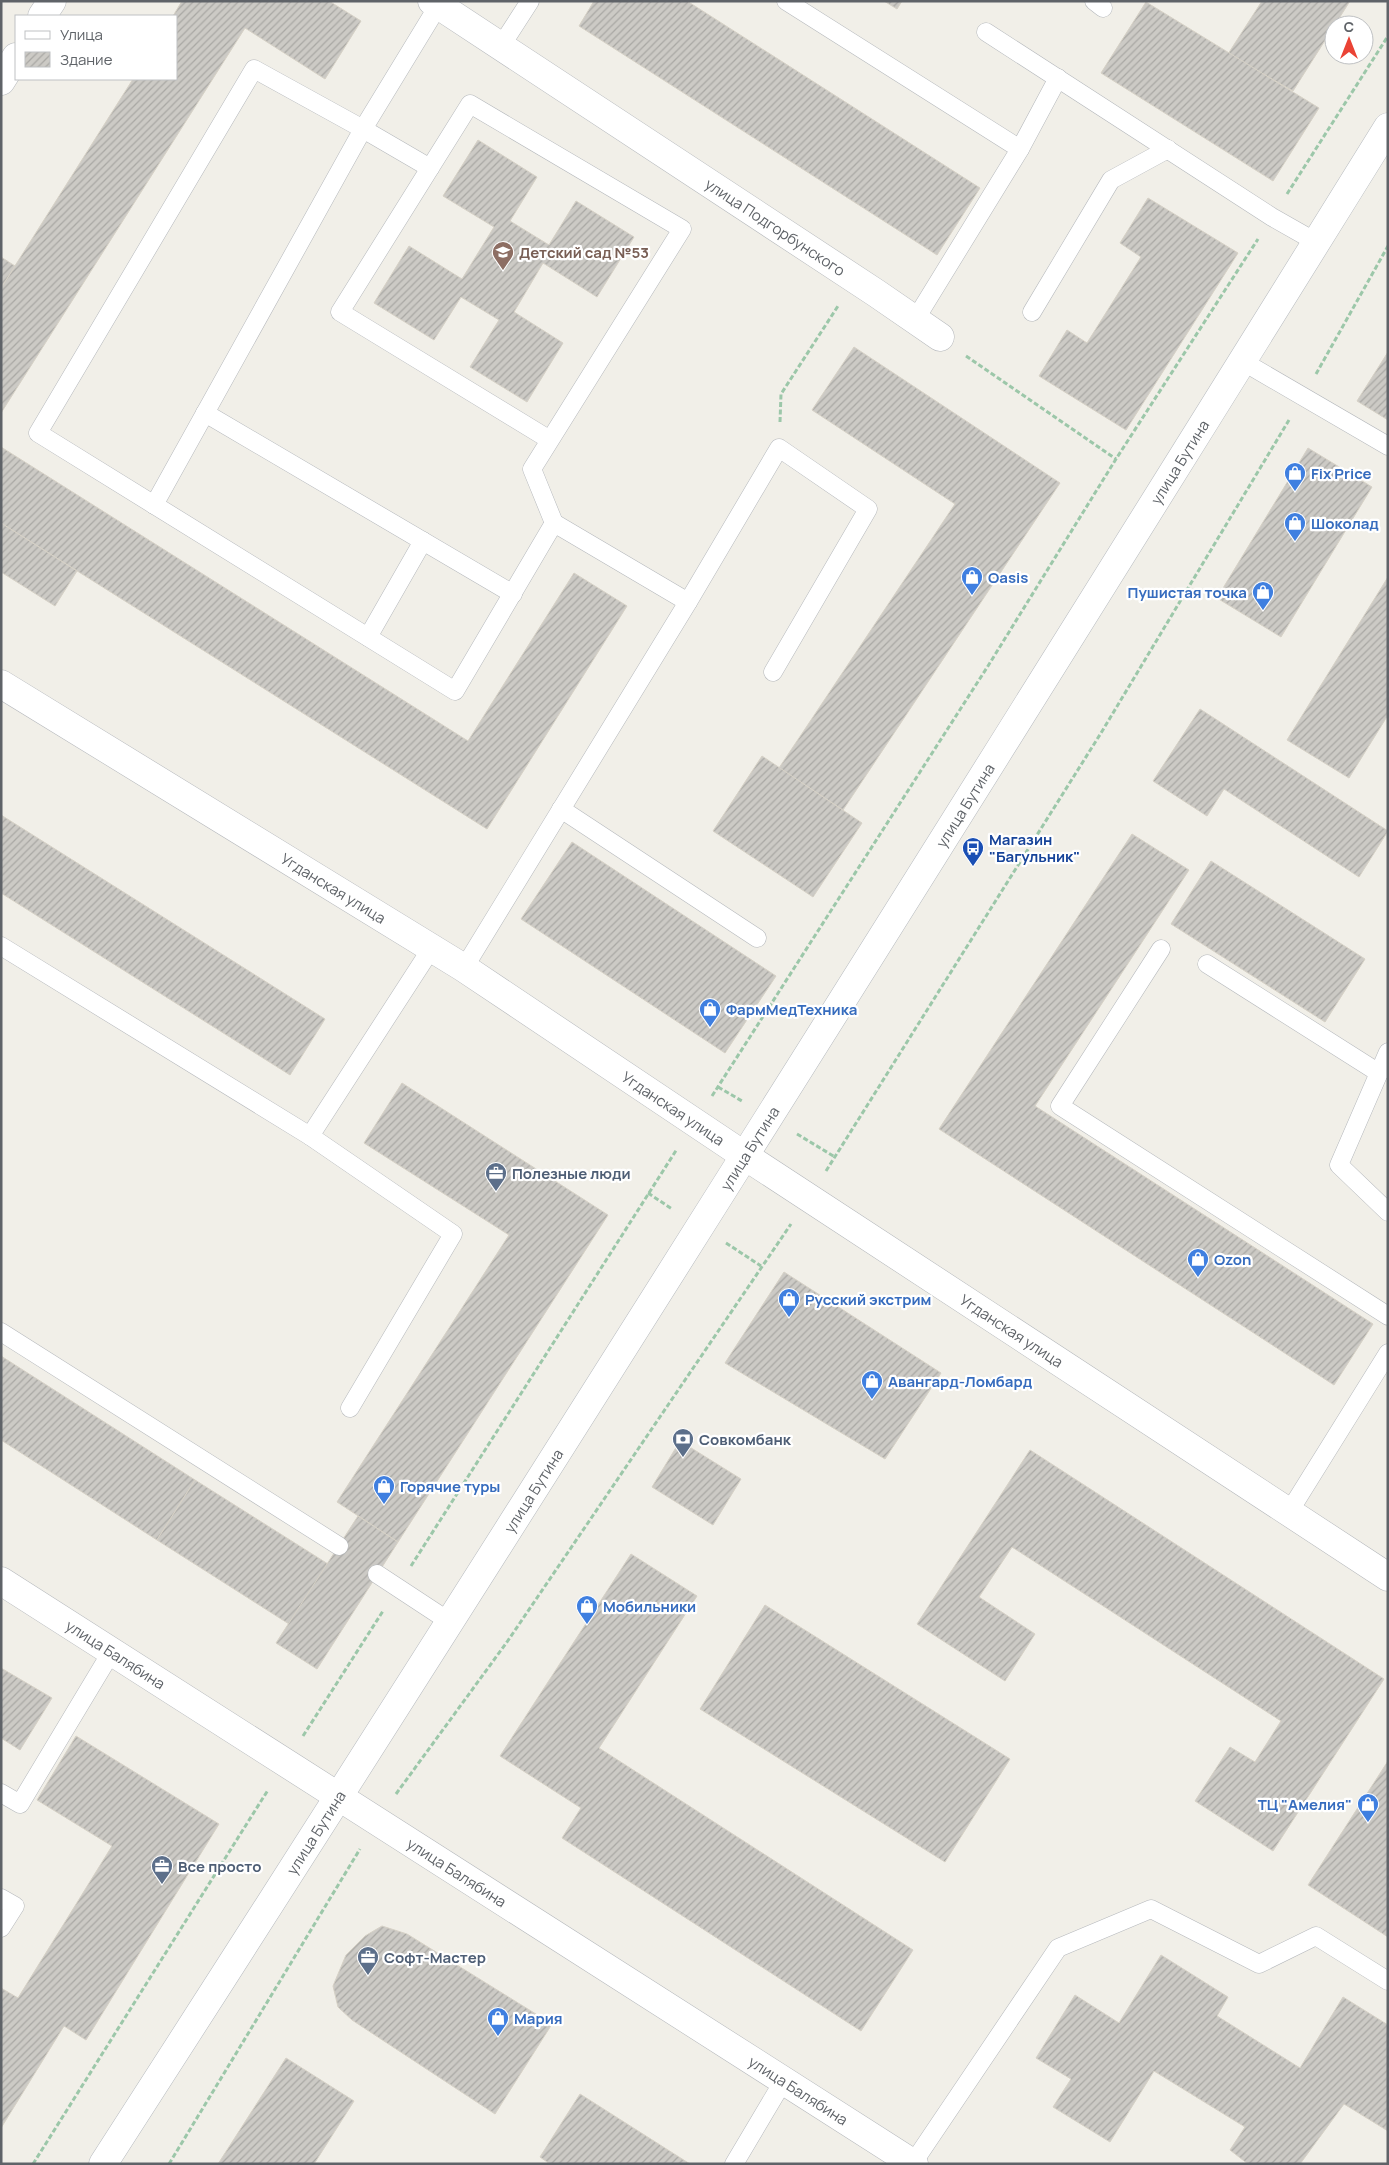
<svg xmlns="http://www.w3.org/2000/svg" width="1389" height="2165" font-family="Manrope,sans-serif">
  <defs>
    <pattern id="building-hatch" width="6" height="6" patternUnits="userSpaceOnUse" patternTransform="scale(1.25)"><rect width="6" height="6" fill="#cccac5"/><path d="M-1 1l2-2M0 6l6-6M5 7l2-2" fill="none" stroke="#a9a8a4"/></pattern>
  </defs>
  <rect width="100%" height="100%" fill="#f1efe8"/>
  <g fill="url(#building-hatch)" stroke="#d6d1c6">
    <path d="M 182,1 L 329,1 L 361,21 L 325,79 L 245,28 L 1,413 L 1,288 L 133,79 L 176,79 L 176,16 L 173,16 Z"/>
    <path d="M 594,1 L 687,1 L 980,188 L 937,255 L 579,26 Z"/>
    <path d="M 884,1 L 902,1 L 897,9 Z"/>
    <path d="M 1262,1 L 1350,1 L 1293,91 L 1228,54 Z"/>
    <path d="M 1146,2 L 1319,108 L 1273,181 L 1101,73 Z"/>
    <path d="M 478,140 L 537,177 L 510,221 L 549,245 L 576,201 L 634,237 L 597,297 L 543,263 L 514,312 L 563,343 L 527,402 L 470,367 L 499,320 L 461,297 L 434,340 L 374,303 L 409,246 L 462,279 L 494,227 L 443,196 Z"/>
    <path d="M 1148,198 L 1238,253 L 1126,430 L 1039,376 L 1067,330 L 1087,343 L 1141,257 L 1120,243 Z"/>
    <path d="M 1,257 L 15,266 L 1,288 Z"/>
    <path d="M 854,347 L 1060,483 L 843,810 L 779,768 L 955,504 L 812,410 Z"/>
    <path d="M 1388,352 L 1388,420 L 1357,401 Z"/>
    <path d="M 1,447 L 468,741 L 574,573 L 627,606 L 487,829 L 1,523 Z"/>
    <path d="M 1308,448 L 1372,487 L 1281,637 L 1217,598 Z"/>
    <path d="M 1,523 L 77,571 L 55,606 L 1,572 Z"/>
    <path d="M 1388,577 L 1388,715 L 1349,778 L 1287,740 Z"/>
    <path d="M 1200,709 L 1388,831 L 1359,877 L 1224,789 L 1207,816 L 1153,781 Z"/>
    <path d="M 762,756 L 862,823 L 813,897 L 713,831 Z"/>
    <path d="M 1,815 L 325,1019 L 290,1075 L 1,893 Z"/>
    <path d="M 1132,834 L 1189,870 L 1035,1106 L 1373,1324 L 1334,1385 L 939,1129 Z"/>
    <path d="M 572,842 L 776,976 L 725,1053 L 521,919 Z"/>
    <path d="M 1211,861 L 1365,959 L 1325,1022 L 1171,924 Z"/>
    <path d="M 402,1083 L 608,1215 L 398,1542 L 337,1502 L 509,1235 L 364,1143 Z"/>
    <path d="M 784,1272 L 941,1373 L 885,1459 L 725,1363 Z"/>
    <path d="M 1,1356 L 195,1480 L 157,1540 L 1,1440 Z"/>
    <path d="M 680,1441 L 741,1479 L 713,1525 L 652,1487 Z"/>
    <path d="M 1030,1450 L 1384,1679 L 1273,1851 L 1195,1801 L 1230,1747 L 1255,1762 L 1281,1721 L 1012,1547 L 979,1597 L 1035,1634 L 1005,1681 L 917,1624 Z"/>
    <path d="M 195,1480 L 328,1564 L 289,1624 L 157,1540 Z"/>
    <path d="M 358,1516 L 398,1542 L 317,1669 L 276,1643 Z"/>
    <path d="M 631,1554 L 697,1596 L 599,1748 L 913,1950 L 861,2031 L 562,1838 L 581,1808 L 500,1756 Z"/>
    <path d="M 765,1605 L 1010,1759 L 945,1862 L 700,1709 Z"/>
    <path d="M 1,1668 L 52,1698 L 20,1750 L 1,1738 Z"/>
    <path d="M 76,1736 L 219,1824 L 86,2040 L 64,2026 L 1,2128 L 1,1988 L 18,1998 L 112,1846 L 37,1800 Z"/>
    <path d="M 1388,1761 L 1388,1937 L 1308,1885 Z"/>
    <path d="M 382,1926 L 407,1934 L 552,2024 L 495,2114 L 352,2020 L 338,2007 L 333,1986 L 346,1955 L 365,1936 Z"/>
    <path d="M 1161,1955 L 1228,1997 L 1217,2016 L 1300,2068 L 1343,1997 L 1388,2025 L 1388,2131 L 1344,2104 L 1300,2164 L 1248,2164 L 1230,2150 L 1245,2127 L 1154,2071 L 1110,2142 L 1053,2107 L 1071,2079 L 1036,2058 L 1075,1995 L 1119,2023 Z"/>
    <path d="M 286,2058 L 354,2101 L 314,2164 L 218,2164 Z"/>
    <path d="M 580,2094 L 690,2164 L 550,2164 L 540,2157 Z"/>
  </g>
  <g fill="none" stroke-linecap="round" stroke-linejoin="round">
    <g stroke="#b5b8bc" stroke-width="19">
      <g id="lane">
        <path d="M 441,1 L 363,129 L 254,69 L 38,433 L 455,691 L 554,523 L 688,602"/>
        <path d="M 786,1 L 1020,149 L 915,320"/>
        <path d="M 1094,1 L 1103,8"/>
        <path d="M 986,32 L 1272,217 L 1316,242"/>
        <path d="M 501,46 L 530,1"/>
        <path d="M 1020,149 L 1058,78"/>
        <path d="M 1032,312 L 1111,180 L 1168,149"/>
        <path d="M 1242,361 L 1388,446"/>
        <path d="M 205,413 L 513,594"/>
        <path d="M 550,440 L 340,312 L 470,104 L 682,229 L 532,469 L 554,523"/>
        <path d="M 154,505 L 363,129 L 430,168"/>
        <path d="M 368,637 L 423,541"/>
        <path d="M 561,809 L 757,938"/>
        <path d="M 1,946 L 310,1136"/>
        <path d="M 1161,949 L 1060,1106 L 1388,1316"/>
        <path d="M 1207,964 L 1379,1073"/>
        <path d="M 464,968 L 688,602 L 779,448 L 868,509 L 773,672"/>
        <path d="M 1388,1052 L 1339,1165 L 1388,1212"/>
        <path d="M 1,1332 L 339,1546"/>
        <path d="M 350,1408 L 453,1234 L 310,1136 L 431,949"/>
        <path d="M 1289,1512 L 1388,1353"/>
        <path d="M 377,1574 L 450,1622"/>
        <path d="M 1,1793 L 20,1804 L 112,1651"/>
        <path d="M 1,1898 L 15,1906 L 1,1928"/>
        <path d="M 913,2163 L 1058,1948 L 1151,1909 L 1259,1964 L 1316,1936 L 1388,1981"/>
        <path d="M 734,2164 L 784,2080"/>
      </g>
    </g>
    <g stroke="#b5b8bc" stroke-width="29">
      <g id="street">
        <path id="s1" d="M 432,1 L 876,293 L 940,337"/>
        <path d="M 42,16 L 52,1"/>
        <path d="M 1,81 L 16,57"/>
        <path id="s2" d="M 1,684 L 464,968 L 745,1156 L 1388,1577"/>
        <path id="s3" d="M 1,1581 L 914,2164"/>
      </g>
    </g>
    <g stroke="#b6babf" stroke-width="29">
      <g id="secondary">
        <path id="s4" d="M 103,2164 C 538,1489 964,809 1388,127"/>
      </g>
    </g>
    <g stroke="#9cc7a9" stroke-width="3" stroke-dasharray="5 2.5" stroke-linecap="butt">
      <path d="M 1287,194 L 1388,36"/>
      <path d="M 966,356 L 1116,459"/>
      <path d="M 1316,374 L 1388,246"/>
      <path d="M 780,422 L 781,394 L 838,306"/>
      <path d="M 718,1087 L 742,1101"/>
      <path d="M 712,1096 L 988,666 L 1116,459 L 1258,239"/>
      <path d="M 797,1134 L 835,1157"/>
      <path d="M 826,1171 L 1101,733 L 1289,420"/>
      <path d="M 648,1193 L 672,1209"/>
      <path d="M 726,1243 L 761,1266"/>
      <path d="M 411,1566 L 677,1149"/>
      <path d="M 303,1736 L 383,1611"/>
      <path d="M 396,1794 L 507,1642 L 791,1224"/>
      <path d="M 33,2164 L 268,1790"/>
      <path d="M 169,2164 L 360,1849"/>
    </g>
    <use href="#lane" stroke="#fff" stroke-width="18"/>
    <use href="#street" stroke="#fff" stroke-width="28"/>
    <use href="#secondary" stroke="#fff" stroke-width="28"/>
  </g>
  <defs>
    <g id="school-pin" transform="scale(1.125)"><path d="M0 17L-7.5 6A9.5 9.5 0 1 1 7.5 6Z" fill="#8d6e63" stroke="#fff"/><path d="M0-5L7-2L0 1L-7-2ZM-4 1L0 2.5L4 1V4Q0 6-4 4Z" fill="#fff"/></g>
    <g id="shop-pin" transform="scale(1.125)"><path d="M0 17L-7.5 6A9.5 9.5 0 1 1 7.5 6Z" fill="#3f7fe0" stroke="#fff"/><path d="M-5-2.5h2.3a2.7 3.5 0 0 1 5.4 0H5L5.5 6h-11ZM-1.5-2.5h3a1.5 2.3 0 0 0-3 0Z" fill="#fff"/></g>
    <g id="bus-pin" transform="scale(1.125)"><path d="M0 17L-7.5 6A9.5 9.5 0 1 1 7.5 6Z" fill="#1a4fb4" stroke="#fff"/><path d="M-5-6H5V4H4V6H2V4H-2V6H-4V4H-5ZM-3.5-4V0h7V-4ZM-3.5 1.2v1.5H-2V1.2ZM2 1.2v1.5H3.5V1.2Z" fill="#fff"/></g>
    <g id="office-pin" transform="scale(1.125)"><path d="M0 17L-7.5 6A9.5 9.5 0 1 1 7.5 6Z" fill="#5c6f8a" stroke="#fff"/><path d="M-6-3h4V-5.5h4V-3h4V5H-6ZM-1-4.5V-3h2v-1.5ZM-6 0V1H6V0Z" fill="#fff"/></g>
    <g id="bank-pin" transform="scale(1.125)"><path d="M0 17L-7.5 6A9.5 9.5 0 1 1 7.5 6Z" fill="#5c6f8a" stroke="#fff"/><path d="M-6-4H6V4H-6ZM0-2.3a2.3 2.3 0 1 0 0 4.6a2.3 2.3 0 1 0 0-4.6Z" fill="#fff"/></g>
  </defs>
  <g fill-rule="evenodd">
    <use href="#school-pin" x="503" y="252"/>
    <use href="#shop-pin" x="1295" y="473"/>
    <use href="#shop-pin" x="1295" y="523"/>
    <use href="#shop-pin" x="972" y="577"/>
    <use href="#shop-pin" x="1263" y="592"/>
    <use href="#bus-pin" x="973" y="848"/>
    <use href="#shop-pin" x="710" y="1009"/>
    <use href="#office-pin" x="496" y="1173"/>
    <use href="#shop-pin" x="1198" y="1259"/>
    <use href="#shop-pin" x="789" y="1299"/>
    <use href="#shop-pin" x="872" y="1381"/>
    <use href="#bank-pin" x="683" y="1439"/>
    <use href="#shop-pin" x="384" y="1486"/>
    <use href="#shop-pin" x="587" y="1606"/>
    <use href="#shop-pin" x="1368" y="1804"/>
    <use href="#office-pin" x="162" y="1866"/>
    <use href="#office-pin" x="368" y="1957"/>
    <use href="#shop-pin" x="498" y="2018"/>
  </g>
  <g text-anchor="middle" dominant-baseline="central" stroke-width="4.5" stroke-linejoin="round" paint-order="stroke">
    <g font-size="15" fill="#5f6368" stroke="#fff">
      <text stroke="none"><textPath href="#s1" startOffset="411">улица Подгорбунского</textPath></text>
      <text stroke="none"><textPath href="#s4" startOffset="2014">улица Бутина</textPath></text>
      <text stroke="none"><textPath href="#s4" startOffset="1609">улица Бутина</textPath></text>
      <text stroke="none"><textPath href="#s2" startOffset="390">Угданская улица</textPath></text>
      <text stroke="none"><textPath href="#s2" startOffset="795">Угданская улица</textPath></text>
      <text stroke="none"><textPath href="#s4" startOffset="1204">улица Бутина</textPath></text>
      <text stroke="none"><textPath href="#s2" startOffset="1200">Угданская улица</textPath></text>
      <text stroke="none"><textPath href="#s4" startOffset="799">улица Бутина</textPath></text>
      <text stroke="none"><textPath href="#s3" startOffset="136">улица Балябина</textPath></text>
      <text stroke="none"><textPath href="#s4" startOffset="394">улица Бутина</textPath></text>
      <text stroke="none"><textPath href="#s3" startOffset="541">улица Балябина</textPath></text>
      <text stroke="none"><textPath href="#s3" startOffset="946">улица Балябина</textPath></text>
    </g>
    <g font-size="15" font-weight="bold" fill="#785e54" stroke="#fff" text-anchor="start">
      <text x="519" y="252">Детский сад №53</text>
    </g>
    <g font-size="15" font-weight="bold" fill="#366cbe" stroke="#fff" text-anchor="start">
      <text x="1311" y="473">Fix Price</text>
      <text x="1311" y="523">Шоколад</text>
      <text x="988" y="577">Oasis</text>
      <text x="1247" y="592" text-anchor="end">Пушистая точка</text>
      <text x="726" y="1009">ФармМедТехника</text>
      <text x="1214" y="1259">Ozon</text>
      <text x="805" y="1299">Русский экстрим</text>
      <text x="888" y="1381">Авангард-Ломбард</text>
      <text x="400" y="1486">Горячие туры</text>
      <text x="603" y="1606">Мобильники</text>
      <text x="1352" y="1804" text-anchor="end">ТЦ "Амелия"</text>
      <text x="514" y="2018">Мария</text>
    </g>
    <g font-size="15" font-weight="bold" fill="#164399" stroke="#fff" text-anchor="start">
      <text x="989" y="839">Магазин<tspan x="989" dy="17">"Багульник"</tspan></text>
    </g>
    <g font-size="15" font-weight="bold" fill="#4e5e75" stroke="#fff" text-anchor="start">
      <text x="512" y="1173">Полезные люди</text>
      <text x="699" y="1439">Совкомбанк</text>
      <text x="178" y="1866">Все просто</text>
      <text x="384" y="1957">Софт-Мастер</text>
    </g>
  </g>
  <rect width="1389" height="2165" fill="none" stroke="#5f6368" stroke-width="5"/>
  <rect x="15" y="15" width="162" height="65" fill="#ffffff" stroke="#bfc1c3"/>
  <rect x="25" y="31" width="25" height="8" fill="#ffffff" stroke="#bfc1c3"/>
  <text x="60" y="40" font-size="15" fill="#5f6368">Улица</text>
  <rect x="25" y="52" width="25" height="15" fill="url(#building-hatch)" stroke="#bfc1c3"/>
  <text x="60" y="65" font-size="15" fill="#5f6368">Здание</text>
  <g transform="translate(1349 40)"><circle r="24" fill="#ffffff" stroke="#bfc1c3"/>
  <path d="M0-4L9 19L0 12L-9 19Z" fill="#ea4335"/>
  <text y="-8" font-size="14" font-weight="bold" text-anchor="middle" fill="#5f6368">С</text>
  </g>
</svg>
